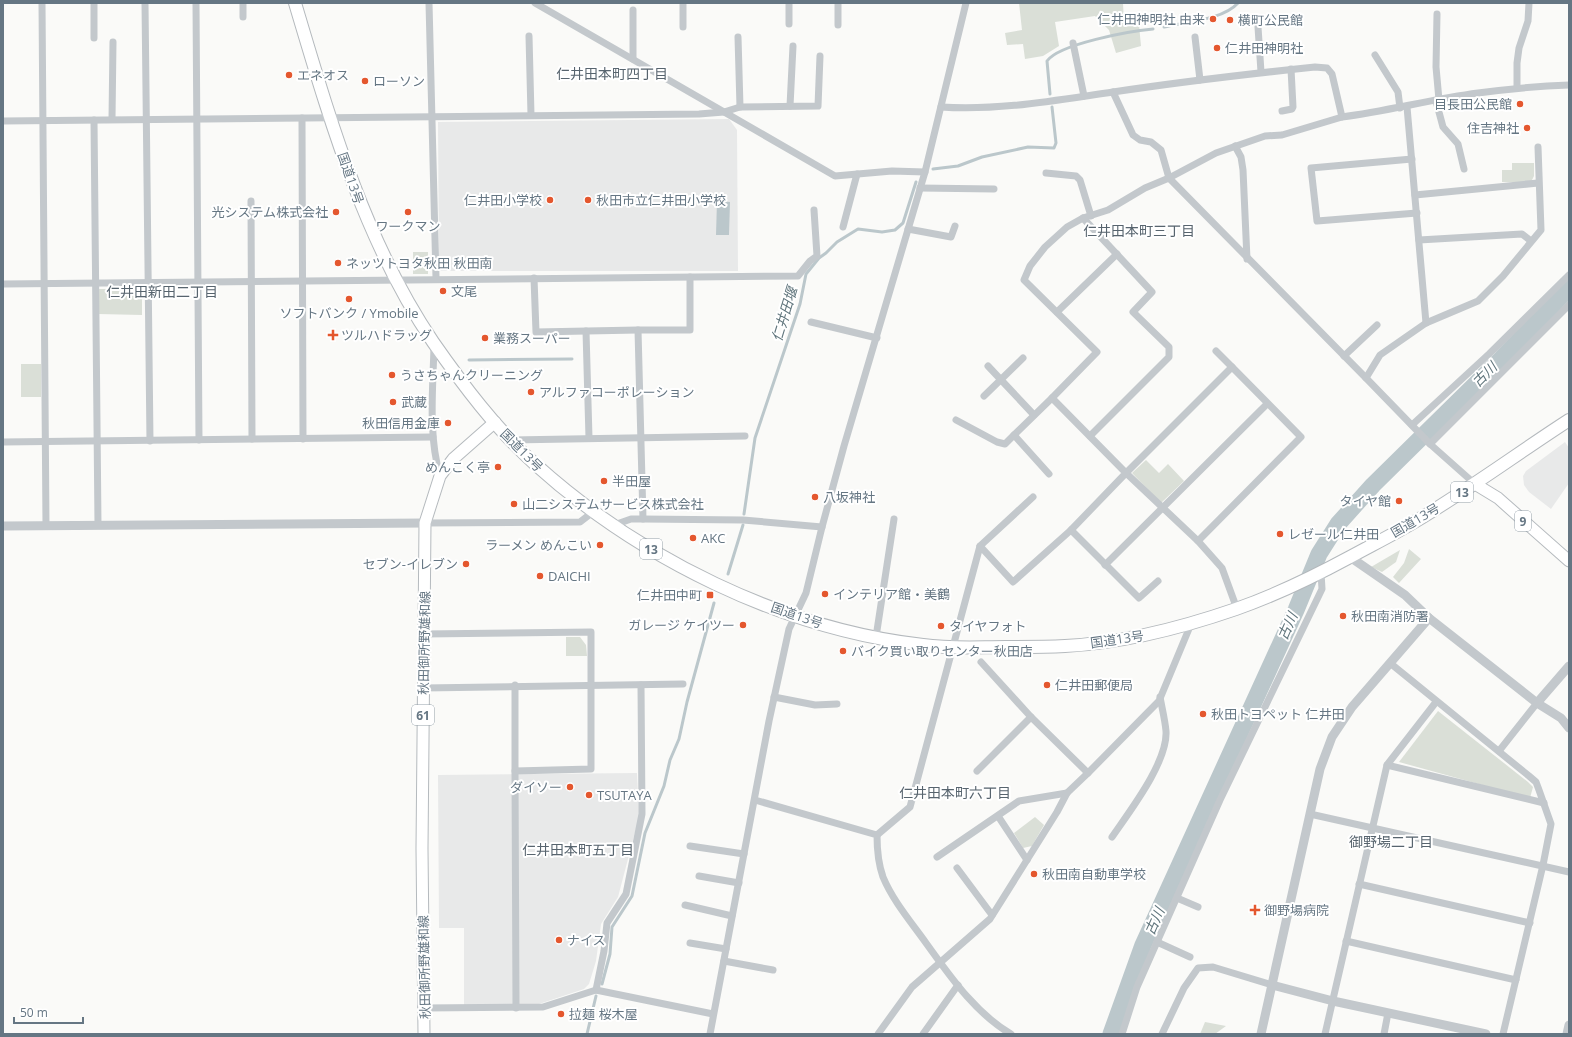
<svg xmlns="http://www.w3.org/2000/svg" width="1572" height="1037" font-family="'Open Sans','Noto Sans JP',sans-serif">
  <rect width="100%" height="100%" fill="#fafaf8"/>
  <g fill="#e8e9e9">
    <path d="M 729,119 L 737,130 L 738,271 L 439,271 L 438,122 Z"/>
    <path d="M 1565,442 L 1569,448 L 1569,483 L 1551,509 L 1529,492 L 1524,485 L 1523,476 L 1526,471 Z"/>
    <path d="M 637,773 L 639,817 L 618,897 L 601,924 L 596,961 L 589,984 L 584,989 L 539,1004 L 464,1005 L 464,928 L 439,928 L 438,775 Z"/>
  </g>
  <g fill="#dadfd7">
    <path d="M 1019,3 L 1123,3 L 1124,23 L 1139,25 L 1141,46 L 1116,53 L 1109,30 L 1095,16 L 1055,22 L 1059,46 L 1043,56 L 1025,59 L 1023,44 L 1007,45 L 1005,33 L 1022,30 Z"/>
    <path d="M 1512,163 L 1534,163 L 1534,176 L 1531,182 L 1502,182 L 1502,170 L 1512,170 Z"/>
    <rect x="413" y="252" width="15" height="22"/>
    <path d="M 99,289 L 142,289 L 142,315 L 98,314 Z"/>
    <rect x="21" y="364" width="20" height="33"/>
    <path d="M 1146,460 L 1159,473 L 1168,464 L 1184,481 L 1161,503 L 1132,473 Z"/>
    <path d="M 1409,549 L 1421,559 L 1399,583 L 1393,577 L 1404,563 Z"/>
    <path d="M 1400,550 L 1396,562 L 1382,572 L 1371,567 Z"/>
    <path d="M 566,637 L 580,637 L 586,645 L 587,656 L 566,656 Z"/>
    <path d="M 1438,711 L 1528,782 L 1533,787 L 1530,798 L 1399,762 Z"/>
    <path d="M 1035,817 L 1044,825 L 1032,846 L 1023,848 L 1014,833 Z"/>
    <path d="M 1205,1022 L 1226,1026 L 1215,1034 L 1200,1034 Z"/>
  </g>
  <path fill="#bbc7cb" d="M 717,201 L 730,202 L 729,235 L 716,235 Z"/>
  <g fill="none" stroke-linecap="round" stroke-linejoin="round">
    <g stroke="#bbc7cb" stroke-width="3">
      <path d="M 1164,27 C 1185,22 1223,20 1238,3"/>
      <path d="M 1050,94 L 1047,61 C 1059,44 1130,31 1153,29"/>
      <path d="M 933,169 L 958,166 L 982,157 L 1028,147 L 1054,148 L 1056,143 L 1052,107"/>
      <path d="M 469,360 L 572,359"/>
      <path d="M 744,514 L 755,438 L 800,304 L 806,274 L 819,258 L 826,253 L 837,242 L 858,229 L 882,232 L 895,230 L 903,223 L 916,182"/>
      <path d="M 728,574 L 743,525"/>
      <path d="M 602,984 L 610,954 L 612,927 L 632,896 L 645,833 L 664,786 L 670,760 L 679,739 L 687,702 L 714,603"/>
      <path d="M 587,1034 L 596,996"/>
    </g>
    <path stroke="#bbc7cb" stroke-width="17" d="M 1111,1034 L 1143,945 L 1296,610 L 1319,554 L 1338,524 L 1373,485 L 1502,358 L 1569,288"/>
    <g stroke="#b5babe" stroke-width="13">
      <g id="primary">
        <path d="M 1475,484 L 1498,498 L 1569,561"/>
        <path d="M 424,1034 L 422,849 L 425,523 L 440,476 L 453,459 L 495,422"/>
      </g>
    </g>
    <g stroke="#b4b9bd" stroke-width="14">
      <path id="trunk" d="M 295,3 C 330,120 364,240 433,342 C 463,385 496,429 535,464 C 639,558 782,629 923,645 C 951,649 978,647 1006,647 C 1026,647 1045,647 1065,646 C 1123,643 1181,628 1236,609 C 1276,595 1313,577 1350,557 C 1372,545 1394,534 1416,521 C 1468,490 1518,453 1569,420"/>
    </g>
    <g stroke="#c3c8cc" stroke-width="7">
      <path d="M 42,3 L 46,526"/>
      <path d="M 94,3 L 94,38"/>
      <path d="M 145,3 L 150,441"/>
      <path d="M 196,3 L 199,440"/>
      <path d="M 429,3 L 436,278"/>
      <path d="M 535,3 L 835,176 L 892,171 L 925,172"/>
      <path d="M 789,3 L 789,24"/>
      <path d="M 1437,14 L 1436,67 L 1439,100"/>
      <path d="M 243,17 L 243,3"/>
      <path d="M 838,25 L 838,3"/>
      <path d="M 683,27 L 683,3"/>
      <path d="M 1258,27 L 1261,72"/>
      <path d="M 529,36 L 531,115"/>
      <path d="M 738,37 L 740,107"/>
      <path d="M 1195,37 L 1200,80"/>
      <path d="M 1073,43 L 1084,96"/>
      <path d="M 1375,55 L 1398,92 L 1400,108"/>
      <path d="M 633,59 L 633,10"/>
      <path d="M 1517,88 L 1517,63 L 1519,48 L 1528,21 L 1529,3"/>
      <path d="M 1113,92 L 1133,135 L 1140,140 L 1151,142 L 1161,150 L 1169,178 L 1366,378 L 1430,444 L 1475,484"/>
      <path d="M 1436,101 L 1443,127 L 1458,144 L 1464,169"/>
      <path d="M 790,106 L 793,46"/>
      <path d="M 941,107 C 998,111 1057,100 1113,92 C 1180,82 1248,74 1315,67 L 1327,68 L 1332,74 L 1342,117 C 1388,111 1432,99 1478,93 C 1508,89 1538,86 1569,85"/>
      <path d="M 1407,107 L 1426,323"/>
      <path d="M 1282,111 L 1292,109 L 1293,107 L 1291,69"/>
      <path d="M 302,118 L 303,439"/>
      <path d="M 112,119 L 113,42"/>
      <path d="M 94,120 L 98,525"/>
      <path d="M 3,121 L 699,114 L 724,112 L 740,107 L 818,106 L 820,56"/>
      <path d="M 1235,146 L 1241,157 L 1243,170 L 1247,259"/>
      <path d="M 1412,159 L 1311,168 L 1317,221 L 1417,213"/>
      <path d="M 1046,173 L 1076,176 L 1080,180 L 1091,216"/>
      <path d="M 920,188 L 994,189"/>
      <path d="M 1415,195 L 1538,183"/>
      <path d="M 251,201 L 252,439"/>
      <path d="M 1083,218 L 1152,292 L 1133,312 L 1169,347 L 1169,357 L 1090,436"/>
      <path d="M 843,227 L 857,174"/>
      <path d="M 908,229 L 951,237 L 955,226"/>
      <path d="M 1419,240 L 1522,234 L 1531,241"/>
      <path d="M 534,278 L 536,332 L 638,330"/>
      <path d="M 3,284 L 798,276 L 810,261 L 817,256 L 814,210"/>
      <path d="M 1057,312 L 1117,254"/>
      <path d="M 811,322 L 877,338"/>
      <path d="M 586,331 L 589,438"/>
      <path d="M 434,346 C 433,388 428,435 440,476"/>
      <path d="M 1216,351 L 1232,367"/>
      <path d="M 1344,356 L 1377,325"/>
      <path d="M 988,366 L 1034,415"/>
      <path d="M 1232,367 L 1301,437 L 1198,541 L 1126,473 Z"/>
      <path d="M 1366,378 L 1380,355 L 1426,323 L 1478,301 L 1503,276 L 1541,230 L 1538,147"/>
      <path d="M 984,396 L 1023,358"/>
      <path d="M 1052,398 L 1097,352 L 1024,280 L 1030,266 L 1045,247 L 1067,227 L 1083,218 L 1108,210 L 1145,188 L 1169,178 L 1216,153 L 1265,136 L 1282,135 L 1342,117"/>
      <path d="M 956,420 L 997,442 L 1005,444 L 1014,435"/>
      <path d="M 1412,425 L 1489,354 L 1569,275"/>
      <path d="M 511,440 L 745,436"/>
      <path d="M 3,442 L 433,437"/>
      <path d="M 1430,444 L 1569,305"/>
      <path d="M 643,519 L 638,330 L 690,330 L 690,277"/>
      <path d="M 425,523 L 580,522 L 593,512"/>
      <path d="M 614,525 L 631,519 L 643,519 L 743,520 L 822,527"/>
      <path d="M 1071,530 L 1139,598 L 1158,581"/>
      <path d="M 1198,541 L 1222,568 L 1237,609"/>
      <path d="M 980,546 L 1033,497"/>
      <path d="M 1105,565 L 1267,404"/>
      <path d="M 424,634 L 591,632 L 591,769 L 515,771 L 515,685"/>
      <path d="M 876,637 L 894,519"/>
      <path d="M 981,662 L 1031,717 L 1088,773"/>
      <path d="M 1390,663 L 1529,776 L 1536,782 L 1539,790 L 1551,824 L 1543,865 L 1503,1034"/>
      <path d="M 423,688 L 683,684"/>
      <path d="M 774,697 L 815,705 L 837,704"/>
      <path d="M 1499,751 L 1537,703"/>
      <path d="M 1387,765 L 1544,803"/>
      <path d="M 515,771 L 516,1008"/>
      <path d="M 977,771 L 1031,717"/>
      <path d="M 755,800 L 877,835 C 877,850 878,863 883,877 C 893,901 911,922 926,943 C 950,976 975,1013 1011,1034"/>
      <path d="M 1310,814 L 1569,872"/>
      <path d="M 998,816 L 1027,860"/>
      <path d="M 877,835 L 910,807 L 980,546 L 1013,582 L 1071,530 L 1126,473 L 1052,398 L 1014,435 L 1049,474"/>
      <path d="M 1112,837 C 1129,812 1168,762 1166,731 C 1165,720 1162,708 1160,697"/>
      <path d="M 690,846 L 744,854"/>
      <path d="M 937,857 L 1019,801 L 1067,793"/>
      <path d="M 957,868 L 992,915"/>
      <path d="M 699,876 L 739,883"/>
      <path d="M 1359,884 L 1530,923"/>
      <path d="M 1177,898 L 1198,907"/>
      <path d="M 685,905 L 732,916"/>
      <path d="M 1346,941 L 1516,980"/>
      <path d="M 1157,942 L 1190,957"/>
      <path d="M 690,943 L 726,949"/>
      <path d="M 724,961 L 773,970"/>
      <path d="M 596,990 L 604,951 L 607,923 L 626,894 L 642,814 L 641,685"/>
      <path d="M 424,1008 L 543,1007 L 596,990 L 713,1014"/>
      <path d="M 710,1034 L 769,721 L 789,629 L 806,593 L 822,527 L 844,446 L 925,172 L 966,3"/>
      <path d="M 878,1034 L 912,987 L 990,919 L 1057,812 L 1067,793 L 1088,773 L 1159,701 L 1191,624"/>
      <path d="M 923,1034 L 958,985"/>
      <path d="M 1122,1034 L 1137,987 L 1220,800 L 1322,589 L 1321,573"/>
      <path d="M 1162,1034 L 1184,988 L 1198,968 L 1213,967 L 1272,985"/>
      <path d="M 1325,1034 L 1387,765 L 1436,702"/>
      <path d="M 1384,1034 L 1388,1013"/>
    </g>
    <g stroke="#c3c8cc" stroke-width="9">
      <path d="M 3,526 L 425,523"/>
      <path d="M 1350,557 L 1405,595 L 1429,618 L 1537,703 L 1561,718 L 1569,728"/>
      <path d="M 1537,703 L 1569,666"/>
      <path d="M 1272,985 L 1333,1001 L 1486,1034"/>
      <path d="M 1261,1034 L 1320,769 L 1332,737 L 1352,707 L 1429,618"/>
      <path d="M 1567,1034 L 1569,1025"/>
    </g>
    <use href="#primary" stroke="#fff" stroke-width="11"/>
    <use href="#trunk" stroke="#fff" stroke-width="12"/>
  </g>
  <g fill="#e4572e" stroke="#fff" stroke-width="1.5">
    <circle cx="1213" cy="19" r="4"/>
    <circle cx="1230" cy="20" r="4"/>
    <circle cx="1217" cy="48" r="4"/>
    <circle cx="289" cy="75" r="4"/>
    <circle cx="365" cy="81" r="4"/>
    <circle cx="1520" cy="104" r="4"/>
    <circle cx="1527" cy="128" r="4"/>
    <circle cx="550" cy="200" r="4"/>
    <circle cx="588" cy="200" r="4"/>
    <circle cx="336" cy="212" r="4"/>
    <circle cx="408" cy="212" r="4"/>
    <circle cx="338" cy="263" r="4"/>
    <circle cx="443" cy="291" r="4"/>
    <circle cx="349" cy="299" r="4"/>
    <path d="M331 329h4v4h4v4h-4v4h-4v-4h-4v-4h4z"/>
    <circle cx="485" cy="338" r="4"/>
    <circle cx="392" cy="375" r="4"/>
    <circle cx="531" cy="392" r="4"/>
    <circle cx="393" cy="402" r="4"/>
    <circle cx="448" cy="423" r="4"/>
    <circle cx="498" cy="467" r="4"/>
    <circle cx="604" cy="481" r="4"/>
    <circle cx="815" cy="497" r="4"/>
    <circle cx="1399" cy="501" r="4"/>
    <circle cx="514" cy="504" r="4"/>
    <circle cx="1280" cy="534" r="4"/>
    <circle cx="693" cy="538" r="4"/>
    <circle cx="600" cy="545" r="4"/>
    <circle cx="466" cy="564" r="4"/>
    <circle cx="540" cy="576" r="4"/>
    <circle cx="825" cy="594" r="4"/>
    <rect x="706" y="591" width="8" height="8" rx="2"/>
    <circle cx="1343" cy="616" r="4"/>
    <circle cx="743" cy="625" r="4"/>
    <circle cx="941" cy="626" r="4"/>
    <circle cx="843" cy="651" r="4"/>
    <circle cx="1047" cy="685" r="4"/>
    <circle cx="1203" cy="714" r="4"/>
    <circle cx="570" cy="787" r="4"/>
    <circle cx="589" cy="795" r="4"/>
    <circle cx="1034" cy="874" r="4"/>
    <path d="M1253 904h4v4h4v4h-4v4h-4v-4h-4v-4h4z"/>
    <circle cx="559" cy="940" r="4"/>
    <circle cx="561" cy="1014" r="4"/>
  </g>
  <g text-anchor="middle" dominant-baseline="central" stroke-width="4" stroke-linejoin="round" paint-order="stroke">
    <g fill="#fff" stroke="#939fa8" stroke-width="1">
      <rect x="1451" y="482" width="22" height="20" rx="3"/>
      <rect x="1515" y="511" width="16" height="20" rx="3"/>
      <rect x="640" y="539" width="22" height="20" rx="3"/>
      <rect x="412" y="705" width="22" height="20" rx="3"/>
    </g>
    <g font-size="12" font-weight="bold" fill="#657683">
      <text x="1462" y="492">13</text>
      <text x="1523" y="521">9</text>
      <text x="651" y="549">13</text>
      <text x="423" y="715">61</text>
    </g>
    <g font-size="13" fill="#657683" stroke="#fff" text-anchor="start">
      <text x="1205" y="19" text-anchor="end">仁井田神明社 由来</text>
      <text x="1238" y="20">横町公民館</text>
      <text x="1225" y="48">仁井田神明社</text>
      <text x="297" y="75">エネオス</text>
      <text x="373" y="81">ローソン</text>
      <text x="1512" y="104" text-anchor="end">目長田公民館</text>
      <text x="1519" y="128" text-anchor="end">住吉神社</text>
      <text x="542" y="200" text-anchor="end">仁井田小学校</text>
      <text x="596" y="200">秋田市立仁井田小学校</text>
      <text x="328" y="212" text-anchor="end">光システム株式会社</text>
      <text x="408" y="226" text-anchor="middle">ワークマン</text>
      <text x="346" y="263">ネッツトヨタ秋田 秋田南</text>
      <text x="451" y="291">文尾</text>
      <text x="349" y="313" text-anchor="middle">ソフトバンク / Ymobile</text>
      <text x="341" y="335">ツルハドラッグ</text>
      <text x="493" y="338">業務スーパー</text>
      <text x="400" y="375">うさちゃんクリーニング</text>
      <text x="539" y="392">アルファコーポレーション</text>
      <text x="401" y="402">武蔵</text>
      <text x="440" y="423" text-anchor="end">秋田信用金庫</text>
      <text x="490" y="467" text-anchor="end">めんこく亭</text>
      <text x="612" y="481">半田屋</text>
      <text x="823" y="497">八坂神社</text>
      <text x="1391" y="501" text-anchor="end">タイヤ館</text>
      <text x="522" y="504">山二システムサービス株式会社</text>
      <text x="1288" y="534">レゼール仁井田</text>
      <text x="701" y="538">AKC</text>
      <text x="592" y="545" text-anchor="end">ラーメン めんこい</text>
      <text x="458" y="564" text-anchor="end">セブン-イレブン</text>
      <text x="548" y="576">DAICHI</text>
      <text x="833" y="594">インテリア館・美鶴</text>
      <text x="702" y="595" text-anchor="end">仁井田中町</text>
      <text x="1351" y="616">秋田南消防署</text>
      <text x="735" y="625" text-anchor="end">ガレージ ケイツー</text>
      <text x="949" y="626">タイヤフォト</text>
      <text x="851" y="651">バイク買い取りセンター秋田店</text>
      <text x="1055" y="685">仁井田郵便局</text>
      <text x="1211" y="714">秋田トヨペット 仁井田</text>
      <text x="562" y="787" text-anchor="end">ダイソー</text>
      <text x="597" y="795">TSUTAYA</text>
      <text x="1042" y="874">秋田南自動車学校</text>
      <text x="1264" y="910">御野場病院</text>
      <text x="567" y="940">ナイス</text>
      <text x="569" y="1014">拉麺 桜木屋</text>
    </g>
    <g font-size="13" fill="#657683" stroke="#fff">
      <text transform="translate(351 178) rotate(71)">国道13号</text>
      <text transform="translate(522 450) rotate(45)">国道13号</text>
      <text transform="translate(1415 520) rotate(-30)">国道13号</text>
      <text transform="translate(797 615) rotate(19)">国道13号</text>
      <text transform="translate(1117 639) rotate(-8)">国道13号</text>
      <text transform="translate(424 643) rotate(-89)">秋田御所野雄和線</text>
      <text transform="translate(424 967) rotate(-91)">秋田御所野雄和線</text>
    </g>
    <g font-size="14" fill="#57646e" stroke="#fff">
      <text x="612" y="73">仁井田本町四丁目</text>
      <text x="1139" y="230">仁井田本町三丁目</text>
      <text x="162" y="291">仁井田新田二丁目</text>
      <text x="955" y="792">仁井田本町六丁目</text>
      <text x="1391" y="841">御野場二丁目</text>
      <text x="578" y="849">仁井田本町五丁目</text>
    </g>
    <g font-size="14" font-style="italic" fill="#60757c" stroke="#fff">
      <text transform="translate(784 314) rotate(-73)">仁井田堰</text>
      <text transform="translate(1484 374) rotate(-45)">古川</text>
      <text transform="translate(1287 626) rotate(-66)">古川</text>
      <text transform="translate(1154 921) rotate(-66)">古川</text>
    </g>
  </g>
  <rect width="1572" height="1037" fill="none" stroke="#657683" stroke-width="8"/>
  <path d="M14 1017v6h69v-6" fill="none" stroke="#657683" stroke-width="2"/>
  <text x="20" y="1017" font-size="12" fill="#657683" stroke="#ffffff" stroke-width="3" paint-order="stroke">50 m</text>
</svg>
